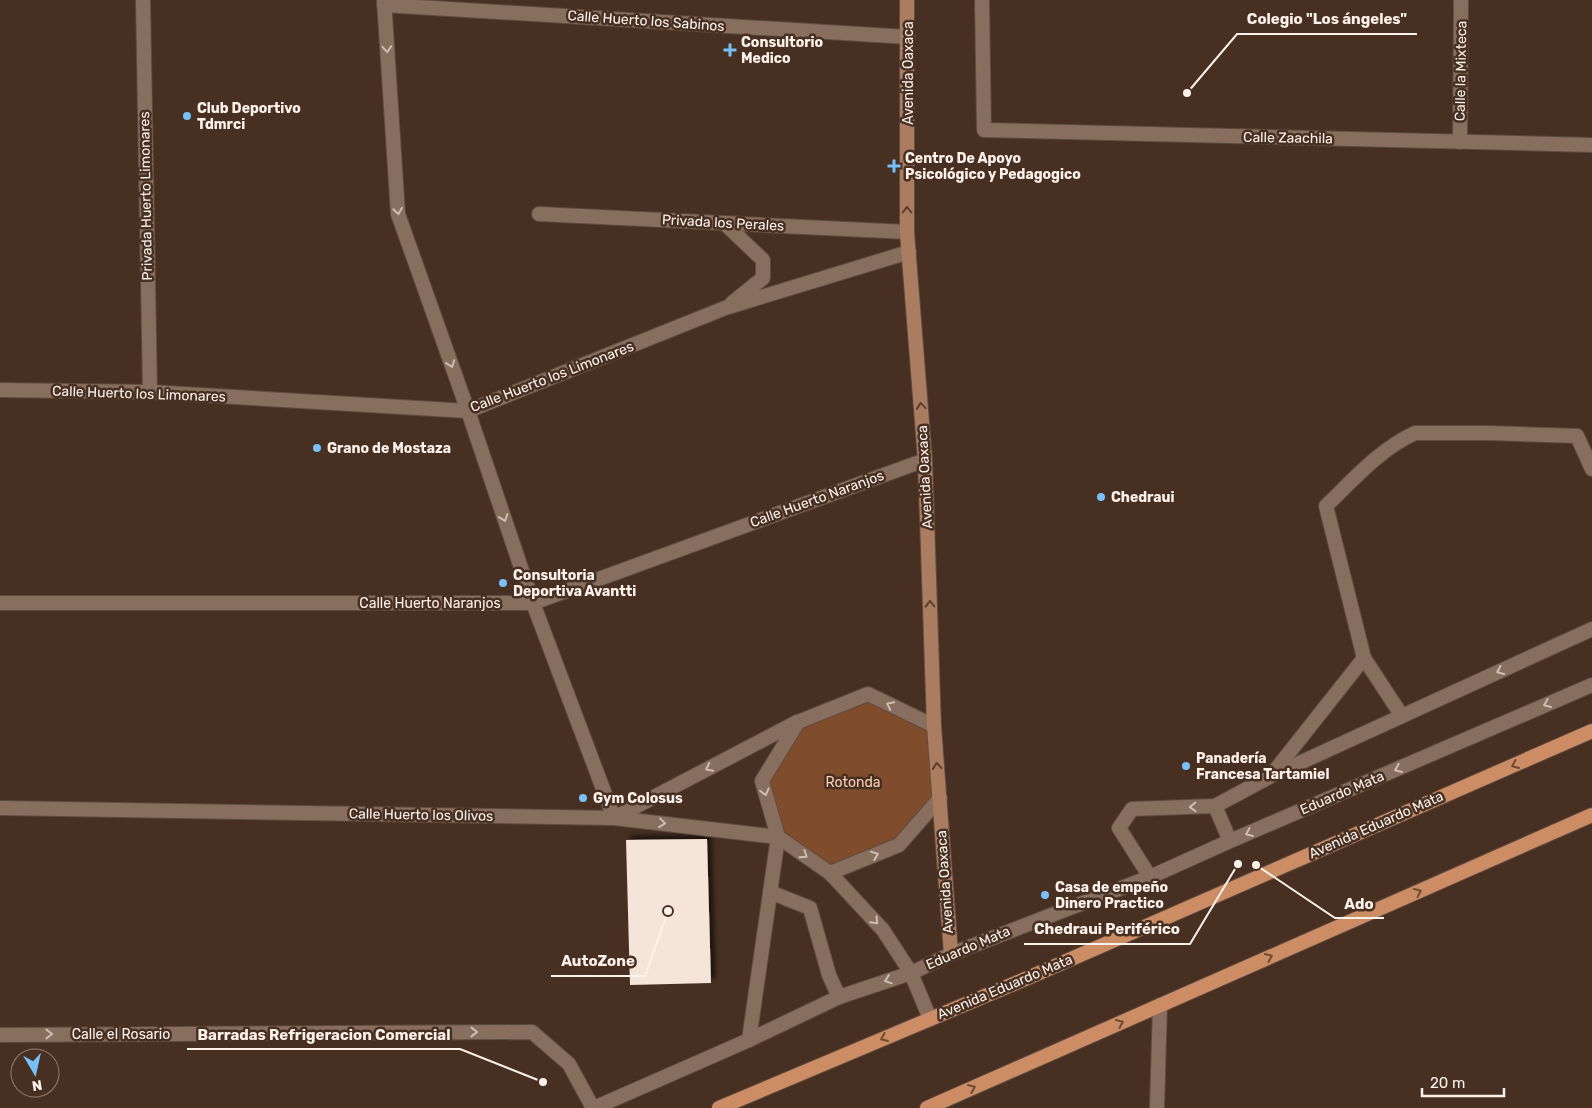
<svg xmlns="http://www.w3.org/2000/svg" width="1592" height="1108" font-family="Rubik,sans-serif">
  <defs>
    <filter id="shadow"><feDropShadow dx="4.5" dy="-4.5" stdDeviation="2.5" flood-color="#0009"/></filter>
  </defs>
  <rect width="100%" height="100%" fill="#473022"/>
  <path fill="#804d2c" d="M 867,698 L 933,730 L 936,797 L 898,844 L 830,864 L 784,834 L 767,782 L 798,726 Z"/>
  <path fill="#f5e4da" filter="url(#shadow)" d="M 707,839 L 711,983 L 630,985 L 626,840 Z"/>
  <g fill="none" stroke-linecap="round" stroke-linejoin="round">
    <g stroke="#5e4c40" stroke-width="16">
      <g id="service">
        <path d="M 1402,716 L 1364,658 L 1326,506 C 1353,480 1380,449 1415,433 L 1489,433 L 1577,436 L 1592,469"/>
        <path d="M 1273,773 L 1364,658"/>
        <path d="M 1215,806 L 1230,841"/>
        <path d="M 1150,877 L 1119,828 L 1132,809 L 1215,806 L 1271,776 L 1592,629"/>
        <path d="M 770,892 L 810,908 L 829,975 L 839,997"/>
        <path d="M 749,1040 L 778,837"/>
        <path d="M 1157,1108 L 1160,1005"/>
      </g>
    </g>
    <g stroke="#5e4c40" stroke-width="16">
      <g id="minor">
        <path d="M 143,0 L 150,392"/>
        <path d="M 384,0 L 398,214 L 468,411 L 533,603 L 614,818"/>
        <path d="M 982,0 L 984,130 L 1592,145"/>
        <path d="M 384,5 L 908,37"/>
        <path d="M 1460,142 L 1461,0"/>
        <path d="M 539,214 L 907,232"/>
        <path d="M 724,223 L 763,260 L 763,278 L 732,303"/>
        <path d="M 0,390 L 150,392 L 468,411 L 725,308 L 909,252"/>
        <path d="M 0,603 L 533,603 L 925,460"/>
        <path d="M 0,808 L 614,818 L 778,837 L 830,873 L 883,930 L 911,973 L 930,1019"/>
        <path d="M 614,818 L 797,722"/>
        <path d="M 778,837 L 762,781 L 798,722 L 868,694 L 934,726"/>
        <path d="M 830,873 L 899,845 L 940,798"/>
        <path d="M 0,1035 L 532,1032 L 569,1064 L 593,1108"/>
      </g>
    </g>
    <g stroke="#5e4c40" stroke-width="16">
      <path id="tertiary" d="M 594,1108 L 749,1040 L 839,997 L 911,973 L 951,954 L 1150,877 L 1230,841 L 1592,685"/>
    </g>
    <g stroke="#5e4c40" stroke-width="16">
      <path id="secondary" d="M 907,0 L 907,232 L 925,460 L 934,726 L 951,954"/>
    </g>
    <g stroke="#5e4c40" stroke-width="16">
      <g id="primary">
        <path d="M 719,1108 L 1030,977 L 1592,731"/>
        <path d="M 927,1108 L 1592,815"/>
      </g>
    </g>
    <use href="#service" stroke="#886e5e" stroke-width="14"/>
    <use href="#minor" stroke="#886e5e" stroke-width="14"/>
    <use href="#tertiary" stroke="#886e5e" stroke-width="14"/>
    <use href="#secondary" stroke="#aa7d61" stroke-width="14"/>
    <use href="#primary" stroke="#cc8d65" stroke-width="14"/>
  </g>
  <defs><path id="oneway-chevron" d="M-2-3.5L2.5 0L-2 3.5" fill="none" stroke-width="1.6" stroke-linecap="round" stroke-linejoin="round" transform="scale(1.25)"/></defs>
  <g stroke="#cfbdb2">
    <use href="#oneway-chevron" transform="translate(387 49) rotate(86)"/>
    <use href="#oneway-chevron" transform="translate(398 211) rotate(81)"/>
    <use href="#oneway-chevron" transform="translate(451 364) rotate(70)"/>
    <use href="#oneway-chevron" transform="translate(504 518) rotate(71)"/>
    <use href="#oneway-chevron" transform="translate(1500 671) rotate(155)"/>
    <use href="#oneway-chevron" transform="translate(1547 704) rotate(157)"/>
    <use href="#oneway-chevron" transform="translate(890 705) rotate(-154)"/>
    <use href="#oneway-chevron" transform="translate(709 768) rotate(153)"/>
    <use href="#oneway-chevron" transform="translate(1398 769) rotate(157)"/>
    <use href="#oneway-chevron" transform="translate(765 792) rotate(75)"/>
    <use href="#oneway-chevron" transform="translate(1193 807) rotate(178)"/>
    <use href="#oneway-chevron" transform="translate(662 823) rotate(7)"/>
    <use href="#oneway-chevron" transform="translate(1249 833) rotate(157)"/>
    <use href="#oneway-chevron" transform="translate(804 855) rotate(34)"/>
    <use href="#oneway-chevron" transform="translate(875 855) rotate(-21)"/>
    <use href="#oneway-chevron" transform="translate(875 921) rotate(47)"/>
    <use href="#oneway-chevron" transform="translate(888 980) rotate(161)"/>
    <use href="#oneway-chevron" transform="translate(474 1032)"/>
    <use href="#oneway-chevron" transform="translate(49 1034)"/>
  </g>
  <g stroke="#5b3f2f">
    <use href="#oneway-chevron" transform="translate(907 210) rotate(-90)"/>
    <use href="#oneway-chevron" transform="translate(921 406) rotate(-95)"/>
    <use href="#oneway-chevron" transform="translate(930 604) rotate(-92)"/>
    <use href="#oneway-chevron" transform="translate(937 766) rotate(-95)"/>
  </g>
  <g stroke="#6f4c36">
    <use href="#oneway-chevron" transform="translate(1515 765) rotate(156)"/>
    <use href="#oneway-chevron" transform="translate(1418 892) rotate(-24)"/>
    <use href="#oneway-chevron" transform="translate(1269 957) rotate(-24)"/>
    <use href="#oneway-chevron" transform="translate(1120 1023) rotate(-24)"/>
    <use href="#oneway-chevron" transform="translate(884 1038) rotate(157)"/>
    <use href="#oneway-chevron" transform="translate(972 1088) rotate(-23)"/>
  </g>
  <g fill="#79bff8" stroke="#473022" stroke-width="2">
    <path d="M727.5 42.5h5v5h5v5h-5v5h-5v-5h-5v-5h5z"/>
    <circle cx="187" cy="116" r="5"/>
    <path d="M891.5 158.5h5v5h5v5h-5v5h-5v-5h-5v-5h5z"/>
    <circle cx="317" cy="448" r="5"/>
    <circle cx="1101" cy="497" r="5"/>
    <circle cx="503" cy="583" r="5"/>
    <circle cx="1186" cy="766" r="5"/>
    <circle cx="583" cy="798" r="5"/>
    <circle cx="1045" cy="895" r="5"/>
  </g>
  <g text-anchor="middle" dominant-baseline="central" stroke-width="5" stroke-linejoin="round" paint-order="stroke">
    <g font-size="14" fill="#fef1ea" stroke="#473022">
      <text transform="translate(646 21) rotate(4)">Calle Huerto los Sabinos</text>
      <text transform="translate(1461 71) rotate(-89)">Calle la Mixteca</text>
      <text transform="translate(908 73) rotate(-90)">Avenida Oaxaca</text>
      <text transform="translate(1288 138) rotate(1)">Calle Zaachila</text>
      <text transform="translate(146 196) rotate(-91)">Privada Huerto Limonares</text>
      <text transform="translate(723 223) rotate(3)">Privada los Perales</text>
      <text transform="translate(552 377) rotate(-21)">Calle Huerto los Limonares</text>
      <text transform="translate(139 394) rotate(2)">Calle Huerto los Limonares</text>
      <text transform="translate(925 477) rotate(-93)">Avenida Oaxaca</text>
      <text transform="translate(817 499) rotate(-20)">Calle Huerto Naranjos</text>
      <text x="430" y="603">Calle Huerto Naranjos</text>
      <text transform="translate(1342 793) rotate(-23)">Eduardo Mata</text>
      <text transform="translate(421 815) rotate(1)">Calle Huerto los Olivos</text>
      <text transform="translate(1376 825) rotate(-24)">Avenida Eduardo Mata</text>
      <text transform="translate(945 882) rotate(-94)">Avenida Oaxaca</text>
      <text transform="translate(968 948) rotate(-23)">Eduardo Mata</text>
      <text transform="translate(1005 987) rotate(-23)">Avenida Eduardo Mata</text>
      <text x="121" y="1034">Calle el Rosario</text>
    </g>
    <g font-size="14" font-weight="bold" fill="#fef1ea" stroke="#473022" text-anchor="start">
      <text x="741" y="42">Consultorio<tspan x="741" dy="16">Medico</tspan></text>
      <text x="197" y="108">Club Deportivo<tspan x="197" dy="16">Tdmrci</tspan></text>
      <text x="905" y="158">Centro De Apoyo<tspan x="905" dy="16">Psicológico y Pedagogico</tspan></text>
      <text x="327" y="448">Grano de Mostaza</text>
      <text x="1111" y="497">Chedraui</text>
      <text x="513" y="575">Consultoria<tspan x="513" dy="16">Deportiva Avantti</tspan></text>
      <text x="1196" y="758">Panadería<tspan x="1196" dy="16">Francesa Tartamiel</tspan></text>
      <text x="593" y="798">Gym Colosus</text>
      <text x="1055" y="887">Casa de empeño<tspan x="1055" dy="16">Dinero Practico</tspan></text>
    </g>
    <g font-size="14" fill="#f8cfb7" stroke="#473022">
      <text x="853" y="782">Rotonda</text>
    </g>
  </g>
  <path fill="none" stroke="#fef1ea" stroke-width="2" d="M1187 93L1237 34H1417M1256 865L1335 918H1384M1238 864L1190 944H1024M668 911L645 976H551M543 1082L460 1049H187"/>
  <g fill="#fef1ea" stroke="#473022" stroke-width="2">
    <circle cx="1187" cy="93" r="5"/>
    <circle cx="1256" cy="865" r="5"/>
    <circle cx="1238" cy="864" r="5"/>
    <circle cx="668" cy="911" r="5"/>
    <circle cx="543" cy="1082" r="5"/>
  </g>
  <g font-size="15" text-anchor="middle" font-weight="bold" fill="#fef1ea" stroke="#473022" stroke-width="5" stroke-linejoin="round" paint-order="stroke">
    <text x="1327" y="24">Colegio "Los ángeles"</text>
    <text x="1359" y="909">Ado</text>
    <text x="1107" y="934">Chedraui Periférico</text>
    <text x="598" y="966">AutoZone</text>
    <text x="324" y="1040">Barradas Refrigeracion Comercial</text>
  </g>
  <g transform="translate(35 1073) rotate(171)"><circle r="24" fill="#473022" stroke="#907d72"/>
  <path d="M0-4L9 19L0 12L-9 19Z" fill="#79bff8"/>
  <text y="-8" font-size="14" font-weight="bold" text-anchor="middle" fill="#fef1ea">N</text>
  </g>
  <path d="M1422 1088v8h82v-8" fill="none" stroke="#fef1ea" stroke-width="2.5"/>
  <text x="1430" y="1088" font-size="15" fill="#fef1ea" stroke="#473022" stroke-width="4" paint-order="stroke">20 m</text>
</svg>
